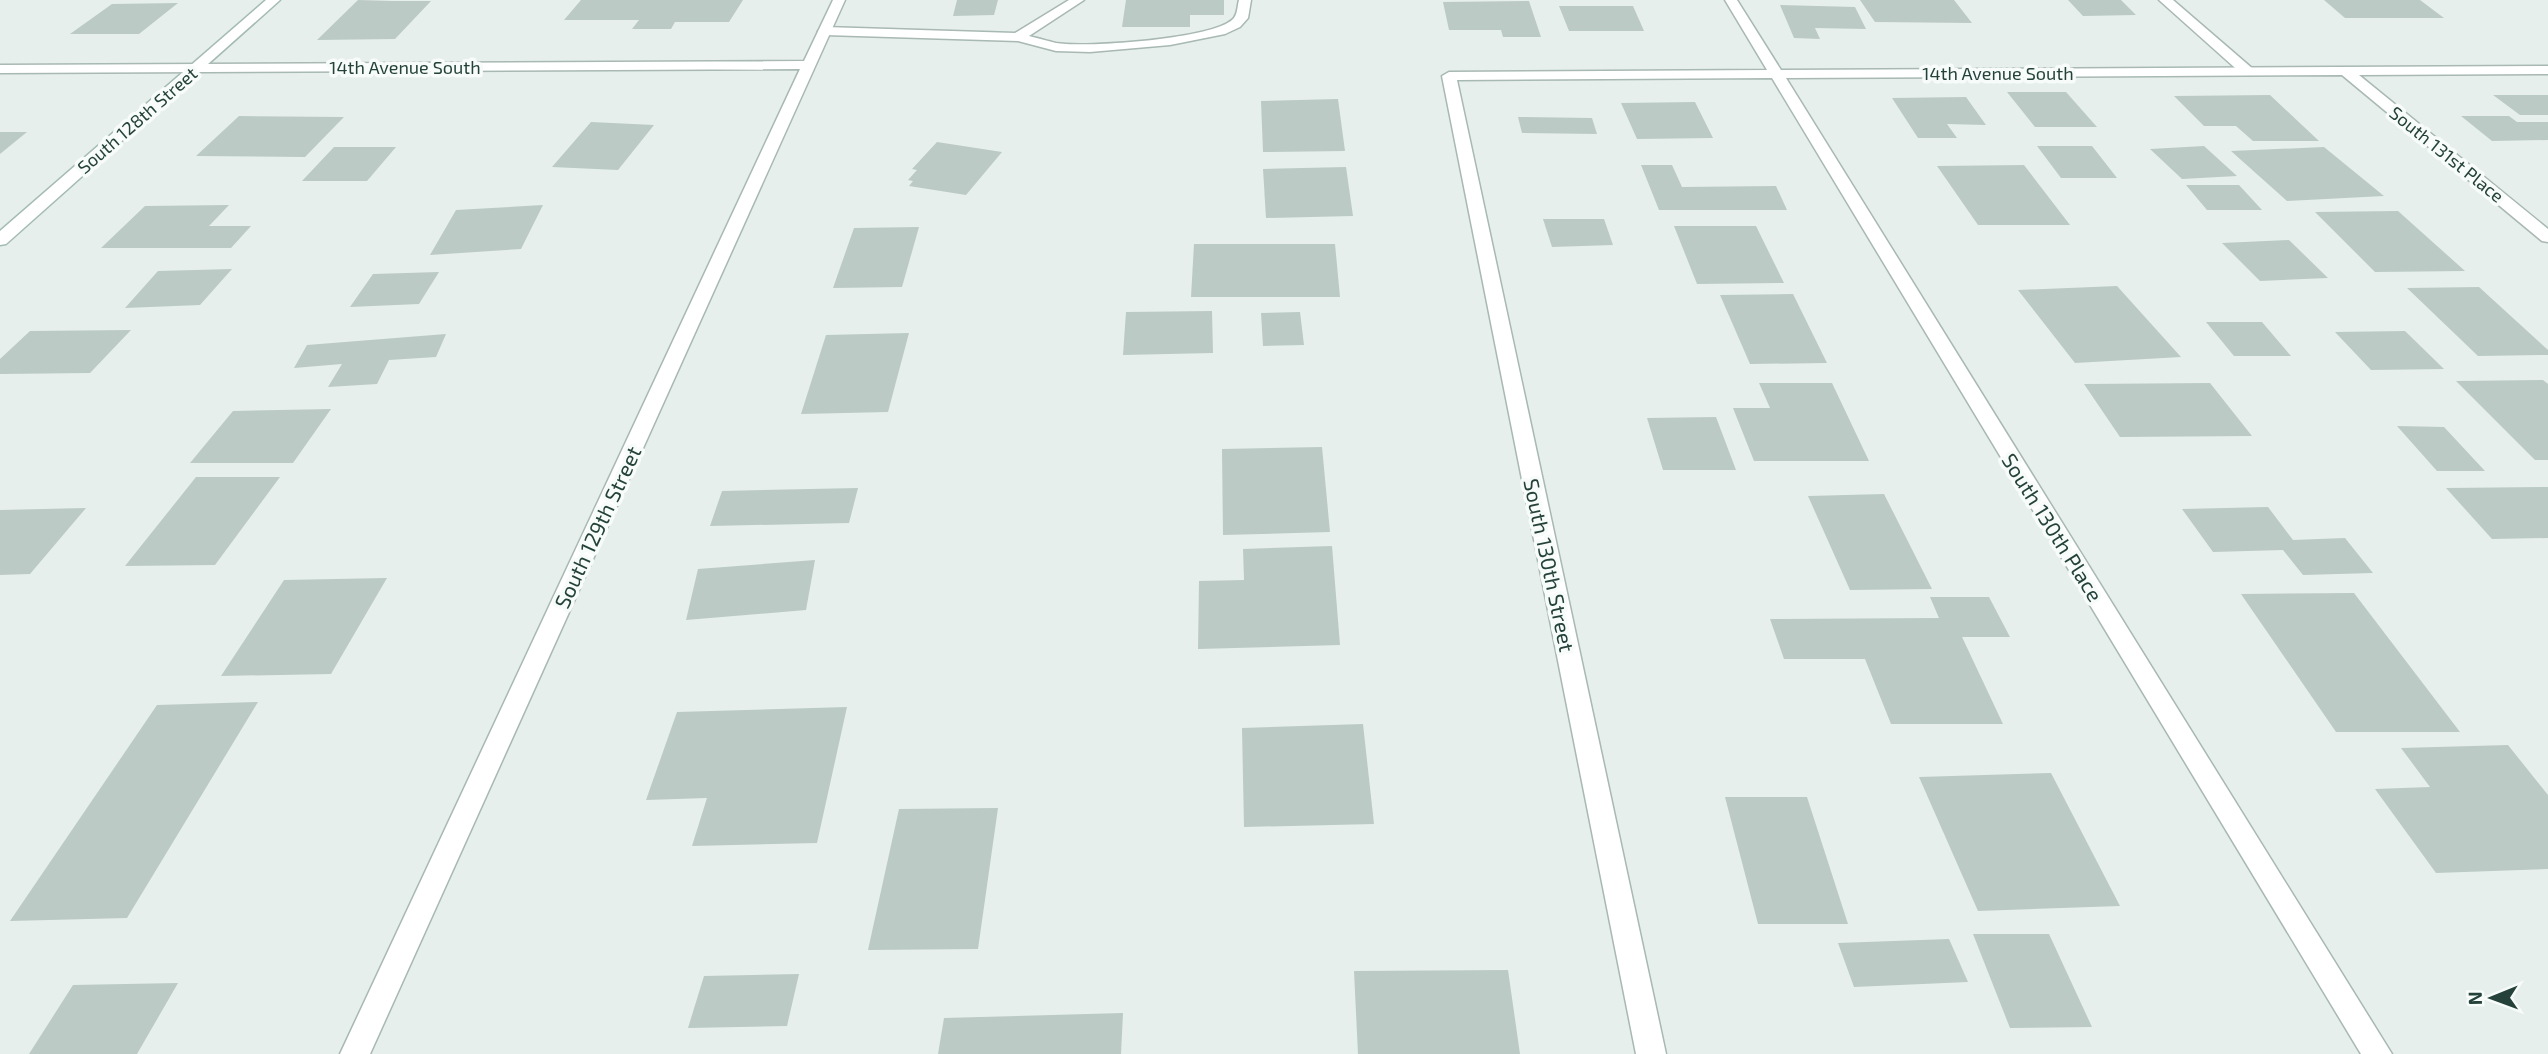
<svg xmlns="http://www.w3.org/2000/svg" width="2548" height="1054" font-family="'Exo 2',sans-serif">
  <rect width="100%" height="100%" fill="#e6efeb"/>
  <g fill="#bbcac4">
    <path d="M 358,0 L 392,1 L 431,1 L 395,39 L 317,40 Z"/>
    <path d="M 581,0 L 743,0 L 729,22 L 675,22 L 671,29 L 632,29 L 639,20 L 564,20 Z"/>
    <path d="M 957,0 L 998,0 L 994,15 L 953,16 Z"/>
    <path d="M 1126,0 L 1224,0 L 1224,15 L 1190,15 L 1190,27 L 1122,27 Z"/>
    <path d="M 1860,0 L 1954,0 L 1972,23 L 1875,22 Z"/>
    <path d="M 2068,0 L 2121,0 L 2136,15 L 2083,16 Z"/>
    <path d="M 2324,0 L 2420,0 L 2444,18 L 2345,18 Z"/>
    <path d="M 1529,1 L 1541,37 L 1503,37 L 1501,30 L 1449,30 L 1443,2 Z"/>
    <path d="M 178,3 L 139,34 L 70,34 L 112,4 Z"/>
    <path d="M 1780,5 L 1855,7 L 1866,29 L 1815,28 L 1820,39 L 1794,38 Z"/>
    <path d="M 1559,6 L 1633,6 L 1644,31 L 1569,31 Z"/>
    <path d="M 2007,92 L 2066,92 L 2097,127 L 2035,127 Z"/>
    <path d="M 2270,95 L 2319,141 L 2253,141 L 2236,126 L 2204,126 L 2174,96 Z"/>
    <path d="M 2493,95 L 2548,95 L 2548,115 L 2520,115 Z"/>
    <path d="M 1966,97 L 1986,125 L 1947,124 L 1957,138 L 1918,138 L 1892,98 Z"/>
    <path d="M 1338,99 L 1345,151 L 1263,152 L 1261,101 Z"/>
    <path d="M 1695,102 L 1713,138 L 1637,139 L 1621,103 Z"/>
    <path d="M 239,116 L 344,117 L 305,157 L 196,156 Z"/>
    <path d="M 2461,116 L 2509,116 L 2517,122 L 2548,122 L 2548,140 L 2492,141 Z"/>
    <path d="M 1518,117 L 1592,118 L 1597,134 L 1522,133 Z"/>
    <path d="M 591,122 L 654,125 L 618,170 L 552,167 Z"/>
    <path d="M 0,132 L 27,132 L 0,154 Z"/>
    <path d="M 937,142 L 1002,152 L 966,195 L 909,186 L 913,181 L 908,180 L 917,170 L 912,169 Z"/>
    <path d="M 2037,146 L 2092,146 L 2117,178 L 2061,178 Z"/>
    <path d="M 2204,146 L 2237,176 L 2182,179 L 2150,149 Z"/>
    <path d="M 334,147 L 396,147 L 367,181 L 302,181 Z"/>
    <path d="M 2324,147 L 2384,196 L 2287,201 L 2231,151 Z"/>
    <path d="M 1641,165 L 1672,165 L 1682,187 L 1776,186 L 1787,210 L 1659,210 Z"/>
    <path d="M 2024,165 L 2070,225 L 1978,225 L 1937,166 Z"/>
    <path d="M 1346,167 L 1353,216 L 1266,218 L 1263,169 Z"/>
    <path d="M 2186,185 L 2239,185 L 2262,210 L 2207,210 Z"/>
    <path d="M 229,205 L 209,226 L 251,226 L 231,248 L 101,248 L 145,206 Z"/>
    <path d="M 543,205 L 521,249 L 430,255 L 456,210 Z"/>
    <path d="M 2398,211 L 2465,271 L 2375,272 L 2315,212 Z"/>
    <path d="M 1543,219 L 1604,219 L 1613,245 L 1552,247 Z"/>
    <path d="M 1674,226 L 1756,226 L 1784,283 L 1697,284 Z"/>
    <path d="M 919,227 L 902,287 L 833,288 L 854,228 Z"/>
    <path d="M 2289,240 L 2328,278 L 2260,281 L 2222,243 Z"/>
    <path d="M 1194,244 L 1335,244 L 1340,297 L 1191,297 Z"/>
    <path d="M 232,269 L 200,305 L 125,308 L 158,271 Z"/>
    <path d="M 439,272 L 419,304 L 350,307 L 373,274 Z"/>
    <path d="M 2117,286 L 2181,357 L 2075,363 L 2018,290 Z"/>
    <path d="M 2479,287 L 2548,350 L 2548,355 L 2478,356 L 2407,288 Z"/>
    <path d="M 1793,294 L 1827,363 L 1750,364 L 1720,295 Z"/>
    <path d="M 1212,311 L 1213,353 L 1123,355 L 1126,312 Z"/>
    <path d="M 1300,312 L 1304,345 L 1263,346 L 1261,313 Z"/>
    <path d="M 2206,322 L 2262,322 L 2291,356 L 2234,356 Z"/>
    <path d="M 131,330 L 90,373 L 0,374 L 0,359 L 30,331 Z"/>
    <path d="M 2405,331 L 2444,369 L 2371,370 L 2335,332 Z"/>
    <path d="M 909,333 L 888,412 L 801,414 L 826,335 Z"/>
    <path d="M 446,334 L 436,357 L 389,360 L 377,384 L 328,387 L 342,364 L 294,368 L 307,345 Z"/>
    <path d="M 2543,380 L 2548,384 L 2548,460 L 2535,460 L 2456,381 Z"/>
    <path d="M 1759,383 L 1832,383 L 1869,461 L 1754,461 L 1733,408 L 1770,408 Z"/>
    <path d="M 2210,383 L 2252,436 L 2120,437 L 2084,384 Z"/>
    <path d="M 331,409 L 293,463 L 190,463 L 233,411 Z"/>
    <path d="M 1716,417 L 1736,470 L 1663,470 L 1647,418 Z"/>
    <path d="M 2397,426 L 2444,427 L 2485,471 L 2437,471 Z"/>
    <path d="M 1322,447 L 1330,532 L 1223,535 L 1222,449 Z"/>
    <path d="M 196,477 L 280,477 L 215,565 L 125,566 Z"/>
    <path d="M 2548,487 L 2548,538 L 2492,539 L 2446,488 Z"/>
    <path d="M 858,488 L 849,523 L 710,526 L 722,491 Z"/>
    <path d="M 1884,494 L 1932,589 L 1850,590 L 1808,496 Z"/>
    <path d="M 2268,507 L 2293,540 L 2345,538 L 2373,573 L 2303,575 L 2283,550 L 2213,552 L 2182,509 Z"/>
    <path d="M 86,508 L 30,574 L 0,575 L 0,510 Z"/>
    <path d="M 1332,546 L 1340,645 L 1198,649 L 1199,581 L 1244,580 L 1243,549 Z"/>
    <path d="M 815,560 L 806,610 L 686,620 L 698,569 Z"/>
    <path d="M 387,578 L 331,674 L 221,676 L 284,580 Z"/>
    <path d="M 2354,593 L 2460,732 L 2336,732 L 2241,594 Z"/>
    <path d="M 1930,597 L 1989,597 L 2010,637 L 1962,637 L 2003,724 L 1891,724 L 1865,659 L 1784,659 L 1770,619 L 1939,618 Z"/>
    <path d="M 258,702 L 127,918 L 10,921 L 157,705 Z"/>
    <path d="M 847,707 L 817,843 L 692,846 L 707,798 L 646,800 L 677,712 Z"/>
    <path d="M 1363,724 L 1374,824 L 1244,827 L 1242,728 Z"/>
    <path d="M 2508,745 L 2548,795 L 2548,869 L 2436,873 L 2375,789 L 2430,787 L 2401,748 Z"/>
    <path d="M 2051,773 L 2120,906 L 1978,911 L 1919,777 Z"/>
    <path d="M 1725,797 L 1807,797 L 1848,924 L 1758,924 Z"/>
    <path d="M 998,808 L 978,949 L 868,950 L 899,809 Z"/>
    <path d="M 1973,934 L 2049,934 L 2092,1027 L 2010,1028 Z"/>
    <path d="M 1949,939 L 1968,982 L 1854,987 L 1838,943 Z"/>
    <path d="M 1508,970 L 1520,1054 L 1358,1054 L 1354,971 Z"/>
    <path d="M 799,974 L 787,1026 L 688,1028 L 704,976 Z"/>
    <path d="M 178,983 L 137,1054 L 29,1054 L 73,985 Z"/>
    <path d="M 1123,1013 L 1121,1054 L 938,1054 L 944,1018 Z"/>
  </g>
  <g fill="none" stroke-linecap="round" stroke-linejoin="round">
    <g stroke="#a8b8b2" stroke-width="3">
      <g id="service">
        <path d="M 1069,0 L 1084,0 L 1029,36 C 1038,38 1047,41 1056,43 C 1086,48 1210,39 1232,20 C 1238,15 1237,7 1239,0 L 1251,0 L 1248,18 L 1240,27 L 1225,34 L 1170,45 L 1090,52 L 1056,51 L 1018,41 L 825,35 L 818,31 L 825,27 L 1015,33 Z"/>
        <path d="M 2159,0 L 2173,0 L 2253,69 L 2253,75 L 2243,75 Z"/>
      </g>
    </g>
    <g stroke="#a8b8b2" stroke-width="3">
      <g id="minor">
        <path d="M 833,0 L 845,0 L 370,1054 L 340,1054 L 800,69 L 0,73 L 0,65 L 804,61 Z"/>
        <path d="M 1725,0 L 1737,0 L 1781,70 L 2548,66 L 2548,74 L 2359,75 L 2548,229 L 2548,242 L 2542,241 L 2342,75 L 1786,78 L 2392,1054 L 2361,1054 L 1772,78 L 1457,80 L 1666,1054 L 1636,1054 L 1442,76 L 1449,72 L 1767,70 Z"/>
      </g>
    </g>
    <g stroke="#a4bbb3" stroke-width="3">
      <path id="secondary" d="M 266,0 L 280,0 L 6,244 L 0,245 L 0,231 Z"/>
    </g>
    <use href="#service" fill="#fff" fill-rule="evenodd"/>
    <use href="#minor" fill="#fff" fill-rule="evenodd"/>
    <use href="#secondary" fill="#fff" fill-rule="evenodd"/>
  </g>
  <g text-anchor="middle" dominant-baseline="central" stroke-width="7" stroke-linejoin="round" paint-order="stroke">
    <g font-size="18" fill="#24423a" stroke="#f7fbf9">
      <text x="405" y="67">14th Avenue South</text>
      <text x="1998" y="73">14th Avenue South</text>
      <text transform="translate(137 120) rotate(-41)">South 128th Street</text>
      <text transform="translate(2447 154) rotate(39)">South 131st Place</text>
    </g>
    <g font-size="21" fill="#24423a" stroke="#f7fbf9">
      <text transform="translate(597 527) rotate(-65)">South 129th Street</text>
      <text transform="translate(2053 527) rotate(58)">South 130th Place</text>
      <text transform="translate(1550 565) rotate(78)">South 130th Street</text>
    </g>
  </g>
  <g transform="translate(2492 998) rotate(269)" stroke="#f7fbf9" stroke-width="5" paint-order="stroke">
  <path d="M0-5L12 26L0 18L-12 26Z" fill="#24423a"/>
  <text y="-10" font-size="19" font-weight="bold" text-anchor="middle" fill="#24423a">N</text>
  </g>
</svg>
